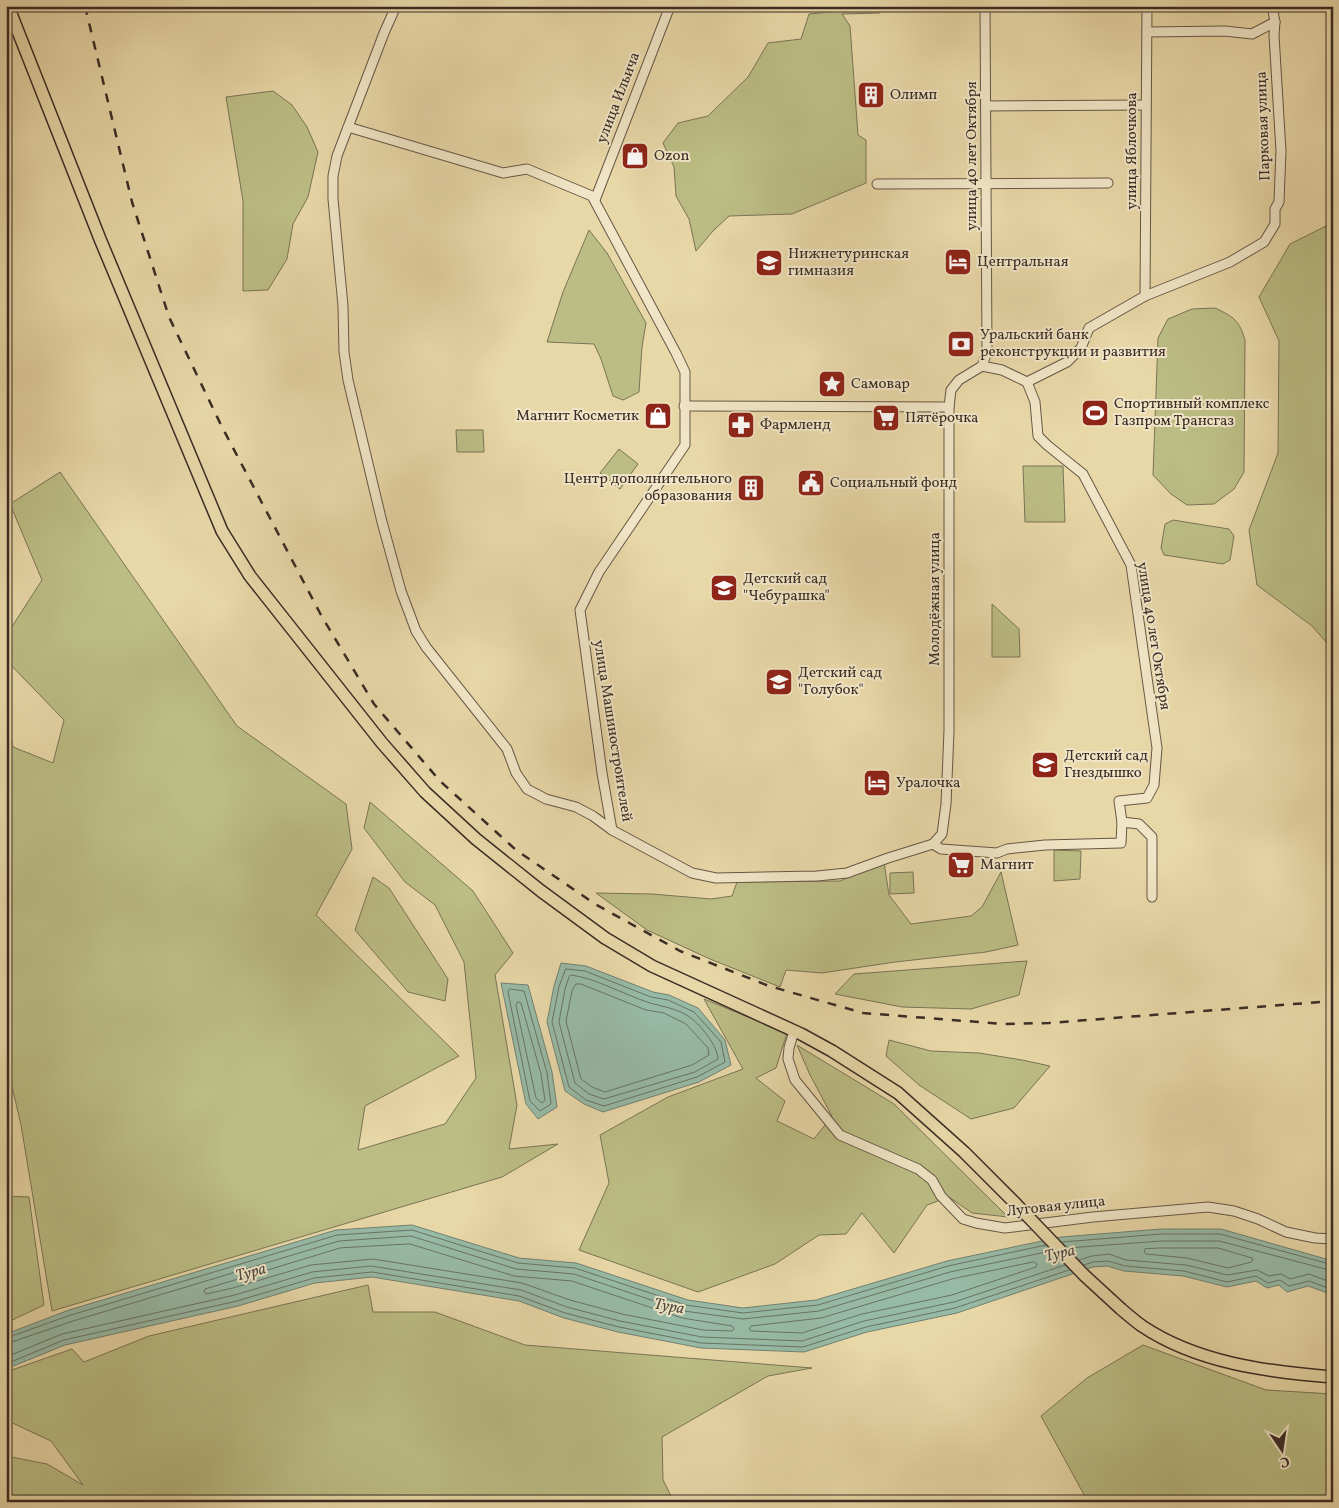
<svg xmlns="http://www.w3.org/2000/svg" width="1339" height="1508" font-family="Vollkorn,serif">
  <rect width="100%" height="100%" fill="#e8d7a7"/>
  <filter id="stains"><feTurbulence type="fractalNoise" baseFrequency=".004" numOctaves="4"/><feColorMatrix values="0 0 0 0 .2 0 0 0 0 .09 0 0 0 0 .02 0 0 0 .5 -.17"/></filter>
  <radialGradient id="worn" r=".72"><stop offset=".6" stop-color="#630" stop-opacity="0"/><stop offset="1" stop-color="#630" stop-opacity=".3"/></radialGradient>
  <g fill="#bbbd84" stroke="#7a7455">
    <path d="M 834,6 L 880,6 L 880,13 L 842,14 L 850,26 L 858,135 L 866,140 L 866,183 L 792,214 L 729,216 L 713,231 L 696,251 L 689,219 L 676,196 L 674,167 L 663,143 L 678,123 L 708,116 L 748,77 L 768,43 L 801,39 L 809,14 L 831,12 Z"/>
    <path d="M 273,91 L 292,105 L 307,127 L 318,152 L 308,197 L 293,224 L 287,259 L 268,290 L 243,291 L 243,201 L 226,97 Z"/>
    <path d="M 1333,216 L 1333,637 L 1327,643 L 1312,626 L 1257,585 L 1249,530 L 1278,453 L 1279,341 L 1259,297 L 1290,244 L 1328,225 Z"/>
    <path d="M 589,230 L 607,253 L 646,323 L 642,347 L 639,392 L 623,400 L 613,396 L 601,359 L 594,344 L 547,342 L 563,292 Z"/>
    <path d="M 1215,308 C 1234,317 1239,320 1245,340 L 1244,472 L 1234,489 L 1214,504 L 1187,505 L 1171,494 L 1153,475 L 1158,338 L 1168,319 L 1192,309 Z"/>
    <path d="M 456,430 L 483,430 L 484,452 L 457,452 Z"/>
    <path d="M 619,449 L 638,464 L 620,489 L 600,473 Z"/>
    <path d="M 1023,466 L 1063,466 L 1065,522 L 1025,522 Z"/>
    <path d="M 60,472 L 237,726 L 346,804 L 352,849 L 316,915 L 459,1056 L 365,1106 L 358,1150 L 445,1124 L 476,1078 L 464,962 L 435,905 L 405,882 L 364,828 L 370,802 L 473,891 L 513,953 L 495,975 L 517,1105 L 509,1149 L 558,1144 L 502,1177 L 52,1311 L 21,1125 L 6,1061 L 6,711 L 13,747 L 53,763 L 64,720 L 6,660 L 6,636 L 42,580 L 10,504 Z"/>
    <path d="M 1173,520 L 1229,529 L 1234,536 L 1230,560 L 1223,564 L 1164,555 L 1161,548 L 1165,524 Z"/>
    <path d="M 992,604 L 1019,629 L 1020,657 L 992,657 Z"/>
    <path d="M 1054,850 L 1081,851 L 1080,879 L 1054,881 Z"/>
    <path d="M 884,862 L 889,895 L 911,924 L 971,916 L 982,907 L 1001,872 L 1018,945 L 986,952 L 895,962 L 822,973 L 786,970 L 780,987 L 710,959 L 647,930 L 596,893 L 652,894 L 711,899 L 732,896 L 737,882 L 840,881 Z"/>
    <path d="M 913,872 L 914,893 L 890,894 L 890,873 Z"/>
    <path d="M 373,877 L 389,888 L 448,979 L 445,1001 L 408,992 L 355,930 Z"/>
    <path d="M 1027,961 L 1019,995 L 971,1009 L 902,1007 L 835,994 L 854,974 Z"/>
    <path d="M 704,999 L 787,1033 L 776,1068 L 756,1078 L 785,1101 L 777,1121 L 814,1139 L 832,1116 L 810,1075 L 797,1045 L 894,1104 L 1008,1217 L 972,1213 L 949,1197 L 927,1205 L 894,1253 L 862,1213 L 846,1234 L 819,1235 L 775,1264 L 698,1292 L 579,1250 L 609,1183 L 600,1135 L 668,1097 L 743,1069 Z"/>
    <path d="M 889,1040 L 931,1051 L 979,1053 L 1022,1060 L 1050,1066 L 1014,1108 L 971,1119 L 919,1085 L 886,1056 Z"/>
    <path d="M 6,1196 L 29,1197 L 44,1305 L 6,1323 Z"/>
    <path d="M 368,1285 L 373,1312 L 435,1312 L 525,1345 L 812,1368 L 768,1376 L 662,1437 L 663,1480 L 674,1502 L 6,1502 L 6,1456 L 47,1464 L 83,1485 L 51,1441 L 6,1420 L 6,1372 L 72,1349 L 84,1362 L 149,1336 Z"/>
    <path d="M 1143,1345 L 1266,1390 L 1333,1394 L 1333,1502 L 1088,1502 L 1041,1416 L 1087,1378 Z"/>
  </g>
  <g fill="#97baa6" stroke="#728173">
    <path d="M 561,963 L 586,966 L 653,992 L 669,995 L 698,1008 L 725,1040 L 731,1065 L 699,1082 L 603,1112 L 584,1104 L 565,1091 L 547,1022 L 554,986 Z"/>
    <path d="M 501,983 L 528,985 L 552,1072 L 557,1107 L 538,1119 L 526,1104 Z"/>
    <path d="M 412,1225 L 519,1258 L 576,1263 L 688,1300 L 743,1308 L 816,1300 L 947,1261 L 1061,1237 L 1161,1229 L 1221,1229 L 1333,1261 L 1333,1295 L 1308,1286 L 1287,1292 L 1279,1285 L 1267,1288 L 1256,1281 L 1227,1287 L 1183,1276 L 1124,1271 L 1107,1266 L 1093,1267 L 957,1313 L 867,1332 L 804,1352 L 701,1348 L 618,1332 L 564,1318 L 519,1301 L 372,1277 L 315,1283 L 238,1306 L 65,1345 L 6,1369 L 6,1334 L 69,1310 L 336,1230 Z"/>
  </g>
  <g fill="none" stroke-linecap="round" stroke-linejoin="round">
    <g stroke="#687366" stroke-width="1">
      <path d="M 566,969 L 585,971 L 651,997 L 668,1000 L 694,1012 L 721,1042 L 725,1062 L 697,1077 L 604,1106 L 586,1100 L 569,1087 L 552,1022 L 559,987 Z"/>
      <path d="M 571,975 C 595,978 623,994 647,1002 C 662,1007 678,1008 691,1018 C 702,1027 717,1045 718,1059 L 695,1072 L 604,1099 L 589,1094 L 575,1083 L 559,1022 L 565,989 L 569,977 Z"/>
      <path d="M 576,984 L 581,984 L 646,1010 L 664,1013 L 686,1024 L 708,1048 L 709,1055 L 692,1065 L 605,1092 L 592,1087 L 581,1079 L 566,1021 L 572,991 Z"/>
      <path d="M 510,989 L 524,991 L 547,1073 L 551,1104 L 540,1111 L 530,1101 L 508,992 Z"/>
      <path d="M 518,1002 L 521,1003 L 541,1074 L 545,1100 L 542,1103 L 536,1098 L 516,1005 Z"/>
      <path d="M 1062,1242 L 1161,1234 L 1220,1234 L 1333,1265"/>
      <path d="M 410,1244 L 514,1276 L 572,1281 L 682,1318 L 732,1326 L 734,1329 L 732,1331 L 703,1330 L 622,1314 L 570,1300 L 522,1283 L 373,1259 L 311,1265 L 233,1288 L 206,1294 L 204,1292 L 205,1289 L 340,1248 Z"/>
      <path d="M 1068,1248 L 1161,1241 L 1219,1241 L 1333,1271"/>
      <path d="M 1161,1248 L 1218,1248 L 1252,1258 L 1253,1260 L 1251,1262 L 1228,1268 L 1187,1258 L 1146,1254 L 1144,1252 L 1145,1249 Z"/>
      <path d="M 1079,1260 L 1092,1256 L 1109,1254 L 1126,1260 L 1186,1265 L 1227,1275 L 1257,1270 L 1269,1276 L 1281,1274 L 1290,1279 L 1309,1274 L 1333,1283"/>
      <path d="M 1034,1262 L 1037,1264 L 1036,1267 L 952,1295 L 862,1314 L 802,1333 L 751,1331 L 749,1329 L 751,1326 L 821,1318 L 952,1279 Z"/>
      <path d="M 1084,1265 L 1093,1262 L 1108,1261 L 1125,1266 L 1184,1271 L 1227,1282 L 1256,1276 L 1268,1283 L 1280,1280 L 1289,1286 L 1309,1281 L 1333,1290"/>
      <path d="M 6,1338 L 71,1315 L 337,1235 L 412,1230 L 518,1263 L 575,1268 L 686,1305 L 743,1313 L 818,1305 L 948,1266 L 1046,1245"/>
      <path d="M 6,1344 L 73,1321 L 339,1241 L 411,1236 L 516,1269 L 574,1274 L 684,1311 L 743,1319 L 819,1311 L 950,1272 L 1051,1251"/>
      <path d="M 6,1357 L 62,1334 L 235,1295 L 312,1272 L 371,1266 L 521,1290 L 567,1307 L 620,1321 L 702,1337 L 802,1341 L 864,1321 L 954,1302 L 1065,1265"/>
      <path d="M 6,1364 L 64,1340 L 237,1301 L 314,1278 L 372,1272 L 519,1296 L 565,1313 L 619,1327 L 701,1343 L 803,1347 L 866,1327 L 955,1308 L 1069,1270"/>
    </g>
    <g stroke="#665746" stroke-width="11">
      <g id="minor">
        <path d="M 396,6 L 384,33 L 337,156 L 333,176 L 333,199 L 343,306 L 344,352 L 348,380 L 382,522 L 401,591 L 416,631 L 426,647 L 507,749 L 516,773 L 527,789 L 546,799 L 576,807 L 593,816 L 612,830"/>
        <path d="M 1147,32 L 1225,31 L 1252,34 L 1275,22"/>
        <path d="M 986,106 L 1146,105"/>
        <path d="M 348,127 L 503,173 L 527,169 L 592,196 L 676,353 L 685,372 L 685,445 L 599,572 L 580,610 L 602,773 L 612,830 L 692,873 L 716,878 L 817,876 L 847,873 L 888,858 L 933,844 L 941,849 L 997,853 L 1007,849 L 1045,845 L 1121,843 L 1122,822 L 1119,801 L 1147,798 L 1154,785 L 1157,748 L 1131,565 L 1083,474 L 1047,445 L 1038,436 L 1035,402 L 1027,382"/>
        <path d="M 877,184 L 1108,183"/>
        <path d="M 595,200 L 670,6"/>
        <path d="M 1145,296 L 1147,6"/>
        <path d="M 982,366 L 1002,370 L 1027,382"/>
        <path d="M 1027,382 L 1067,362 L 1081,348 L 1089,328 L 1145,296 L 1230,262 L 1264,242 L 1275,224 L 1275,209 L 1279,202 L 1281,151 L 1274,35 L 1275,22 L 1272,6"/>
        <path d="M 684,406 L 949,407"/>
        <path d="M 1122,822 L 1139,824 L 1152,837 L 1152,897"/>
        <path d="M 933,844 L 942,834 L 946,804 L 949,731 L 949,407 L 951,390 L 959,380 L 982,366 L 987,352 L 985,6"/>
        <path d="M 794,1031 L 789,1048 L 788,1059 L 795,1080 L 840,1135 L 918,1169 L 932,1180 L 941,1196 L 963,1219 L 976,1223 L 1005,1228 L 1093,1217 L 1208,1207 L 1234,1211 L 1258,1219 L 1286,1232 L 1315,1238 L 1333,1239"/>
      </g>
    </g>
    <g stroke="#3a2c26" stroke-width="14">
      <g id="major">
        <path d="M 8,6 L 100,239 L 222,531 L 250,576 L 382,743 L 425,792 L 476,839 L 541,891 L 605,938 L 652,966 L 801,1034 L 832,1051 L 898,1093 L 964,1152 L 1016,1204"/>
        <path d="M 1121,1309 C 1128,1315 1135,1321 1142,1326 C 1197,1363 1268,1372 1333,1377"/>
      </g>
    </g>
    <use href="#minor" stroke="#f0e5c6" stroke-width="9"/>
    <use href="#major" stroke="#e8d7a7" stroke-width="11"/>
    <path stroke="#3a2c26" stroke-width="2.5" stroke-dasharray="9 9" stroke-linecap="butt" d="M 85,6 L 132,202 L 169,317 L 221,425 L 321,615 L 374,704 L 440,781 L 516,850 L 595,904 L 680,951 L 769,986 L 863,1013 L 1004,1024 L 1049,1023 L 1333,1001"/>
    <g stroke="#3a2c26" stroke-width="14" stroke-linecap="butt">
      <path id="major-bridge" d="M 1016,1204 L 1084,1275 L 1121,1309"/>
    </g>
    <use href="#major-bridge" stroke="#e8d7a7" stroke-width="11"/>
  </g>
  <defs>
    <g id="building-square" transform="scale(1.4375)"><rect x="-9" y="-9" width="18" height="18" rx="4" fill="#8f2418" stroke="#f0e5c6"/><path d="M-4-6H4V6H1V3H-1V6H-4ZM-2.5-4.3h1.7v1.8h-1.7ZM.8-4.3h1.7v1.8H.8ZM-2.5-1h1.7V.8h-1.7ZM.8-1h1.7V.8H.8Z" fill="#fff"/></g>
    <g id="shop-square" transform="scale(1.4375)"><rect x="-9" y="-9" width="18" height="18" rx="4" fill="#8f2418" stroke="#f0e5c6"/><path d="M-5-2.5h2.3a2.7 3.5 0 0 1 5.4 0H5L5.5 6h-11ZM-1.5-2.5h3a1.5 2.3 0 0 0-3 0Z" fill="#fff"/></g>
    <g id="hotel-square" transform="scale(1.4375)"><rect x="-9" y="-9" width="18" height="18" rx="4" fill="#8f2418" stroke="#f0e5c6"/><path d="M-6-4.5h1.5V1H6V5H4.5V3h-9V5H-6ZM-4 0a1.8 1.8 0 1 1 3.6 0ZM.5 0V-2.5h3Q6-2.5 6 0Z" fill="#fff"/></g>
    <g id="school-square" transform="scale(1.4375)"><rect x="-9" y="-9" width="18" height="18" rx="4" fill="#8f2418" stroke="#f0e5c6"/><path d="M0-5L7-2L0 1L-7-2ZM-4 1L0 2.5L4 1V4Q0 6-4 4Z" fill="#fff"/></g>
    <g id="bank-square" transform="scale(1.4375)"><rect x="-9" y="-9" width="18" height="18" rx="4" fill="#8f2418" stroke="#f0e5c6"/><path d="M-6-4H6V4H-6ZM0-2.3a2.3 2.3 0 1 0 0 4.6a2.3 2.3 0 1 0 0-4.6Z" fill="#fff"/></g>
    <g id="sight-square" transform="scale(1.4375)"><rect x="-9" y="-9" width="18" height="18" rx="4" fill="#8f2418" stroke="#f0e5c6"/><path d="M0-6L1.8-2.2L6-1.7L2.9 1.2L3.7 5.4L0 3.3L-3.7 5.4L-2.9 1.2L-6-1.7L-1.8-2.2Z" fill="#fff"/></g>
    <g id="stadium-square" transform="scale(1.4375)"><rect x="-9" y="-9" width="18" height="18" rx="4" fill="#8f2418" stroke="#f0e5c6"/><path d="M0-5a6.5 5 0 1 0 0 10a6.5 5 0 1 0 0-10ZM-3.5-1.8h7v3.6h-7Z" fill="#fff"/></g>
    <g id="supermarket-square" transform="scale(1.4375)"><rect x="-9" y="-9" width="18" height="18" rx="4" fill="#8f2418" stroke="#f0e5c6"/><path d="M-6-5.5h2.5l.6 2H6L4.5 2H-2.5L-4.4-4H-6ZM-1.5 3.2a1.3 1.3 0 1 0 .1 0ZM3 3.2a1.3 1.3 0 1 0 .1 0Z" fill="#fff"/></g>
    <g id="pharmacy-square" transform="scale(1.4375)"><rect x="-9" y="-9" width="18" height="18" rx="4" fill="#8f2418" stroke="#f0e5c6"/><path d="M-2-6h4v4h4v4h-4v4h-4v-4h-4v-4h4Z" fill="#fff"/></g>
    <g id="civic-square" transform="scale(1.4375)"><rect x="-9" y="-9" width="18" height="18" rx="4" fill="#8f2418" stroke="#f0e5c6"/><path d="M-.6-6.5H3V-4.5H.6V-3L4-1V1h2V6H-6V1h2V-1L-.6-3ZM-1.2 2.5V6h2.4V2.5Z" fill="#fff"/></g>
  </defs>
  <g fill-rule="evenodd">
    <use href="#building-square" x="871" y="95"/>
    <use href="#shop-square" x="635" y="156"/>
    <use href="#hotel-square" x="958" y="262"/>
    <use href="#school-square" x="769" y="263"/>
    <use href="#bank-square" x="961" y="344"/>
    <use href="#sight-square" x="832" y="384"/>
    <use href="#stadium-square" x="1095" y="413"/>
    <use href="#shop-square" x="658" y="416"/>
    <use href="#supermarket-square" x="886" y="418"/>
    <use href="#pharmacy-square" x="741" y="425"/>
    <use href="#civic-square" x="811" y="483"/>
    <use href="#building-square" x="751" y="488"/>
    <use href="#school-square" x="724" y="588"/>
    <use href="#school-square" x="779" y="682"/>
    <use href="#school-square" x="1045" y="765"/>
    <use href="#hotel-square" x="877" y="783"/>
    <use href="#supermarket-square" x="961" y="865"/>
  </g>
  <g text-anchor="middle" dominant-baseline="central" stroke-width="4" stroke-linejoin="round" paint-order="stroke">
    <g font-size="15" fill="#3a2c26" stroke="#f0e5c6" text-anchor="start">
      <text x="890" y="95">Олимп</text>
      <text x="654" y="156">Ozon</text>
      <text x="788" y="254">Нижнетуринская<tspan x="788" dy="17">гимназия</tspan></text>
      <text x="977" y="262">Центральная</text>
      <text x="980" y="335">Уральский банк<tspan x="980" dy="17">реконструкции и развития</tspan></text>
      <text x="851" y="384">Самовар</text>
      <text x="1114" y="404">Спортивный комплекс<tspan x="1114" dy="17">Газпром Трансгаз</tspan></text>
      <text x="639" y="416" text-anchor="end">Магнит Косметик</text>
      <text x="905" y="418">Пятёрочка</text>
      <text x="760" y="425">Фармленд</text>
      <text x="732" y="479" text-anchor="end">Центр дополнительного<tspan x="732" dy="17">образования</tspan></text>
      <text x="830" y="483">Социальный фонд</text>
      <text x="743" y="579">Детский сад<tspan x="743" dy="17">"Чебурашка"</tspan></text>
      <text x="798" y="673">Детский сад<tspan x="798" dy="17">"Голубок"</tspan></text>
      <text x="1064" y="756">Детский сад<tspan x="1064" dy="17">Гнездышко</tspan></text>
      <text x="896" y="783">Уралочка</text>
      <text x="980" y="865">Магнит</text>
    </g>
    <g font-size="15" fill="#3a2c26" stroke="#f0e5c6">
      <text transform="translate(619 98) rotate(-69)">улица Ильича</text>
      <text transform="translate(1264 126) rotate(-92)">Парковая улица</text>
      <text transform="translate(1132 151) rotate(-90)">улица Яблочкова</text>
      <text transform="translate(972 156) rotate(-90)">улица 40 лет Октября</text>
      <text transform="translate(935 599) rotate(-90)">Молодёжная улица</text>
      <text transform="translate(1153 636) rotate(81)">улица 40 лет Октября</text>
      <text transform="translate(612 731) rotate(81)">улица Машиностроителей</text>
      <text transform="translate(1056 1207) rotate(-6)">Луговая улица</text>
    </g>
    <g font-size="16" font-style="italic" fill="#4d4840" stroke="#f0e5c6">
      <text transform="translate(1060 1254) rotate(-13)">Тура</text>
      <text transform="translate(251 1273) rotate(-15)">Тура</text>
      <text transform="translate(669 1307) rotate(10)">Тура</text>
    </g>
  </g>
  <rect width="1339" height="1508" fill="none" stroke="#e8d7a7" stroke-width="25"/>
  <rect x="8" y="8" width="1324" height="1493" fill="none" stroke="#3a2c26" stroke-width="2.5"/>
  <rect x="12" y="12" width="1314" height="1483" fill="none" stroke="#3a2c26"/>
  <g transform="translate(1282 1450) rotate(167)" stroke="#f0e5c6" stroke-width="4" paint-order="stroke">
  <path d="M0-4L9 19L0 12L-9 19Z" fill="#3a2c26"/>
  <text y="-8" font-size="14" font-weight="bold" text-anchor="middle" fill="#3a2c26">С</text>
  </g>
  <rect width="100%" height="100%" filter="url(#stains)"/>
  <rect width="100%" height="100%" fill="url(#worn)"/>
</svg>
